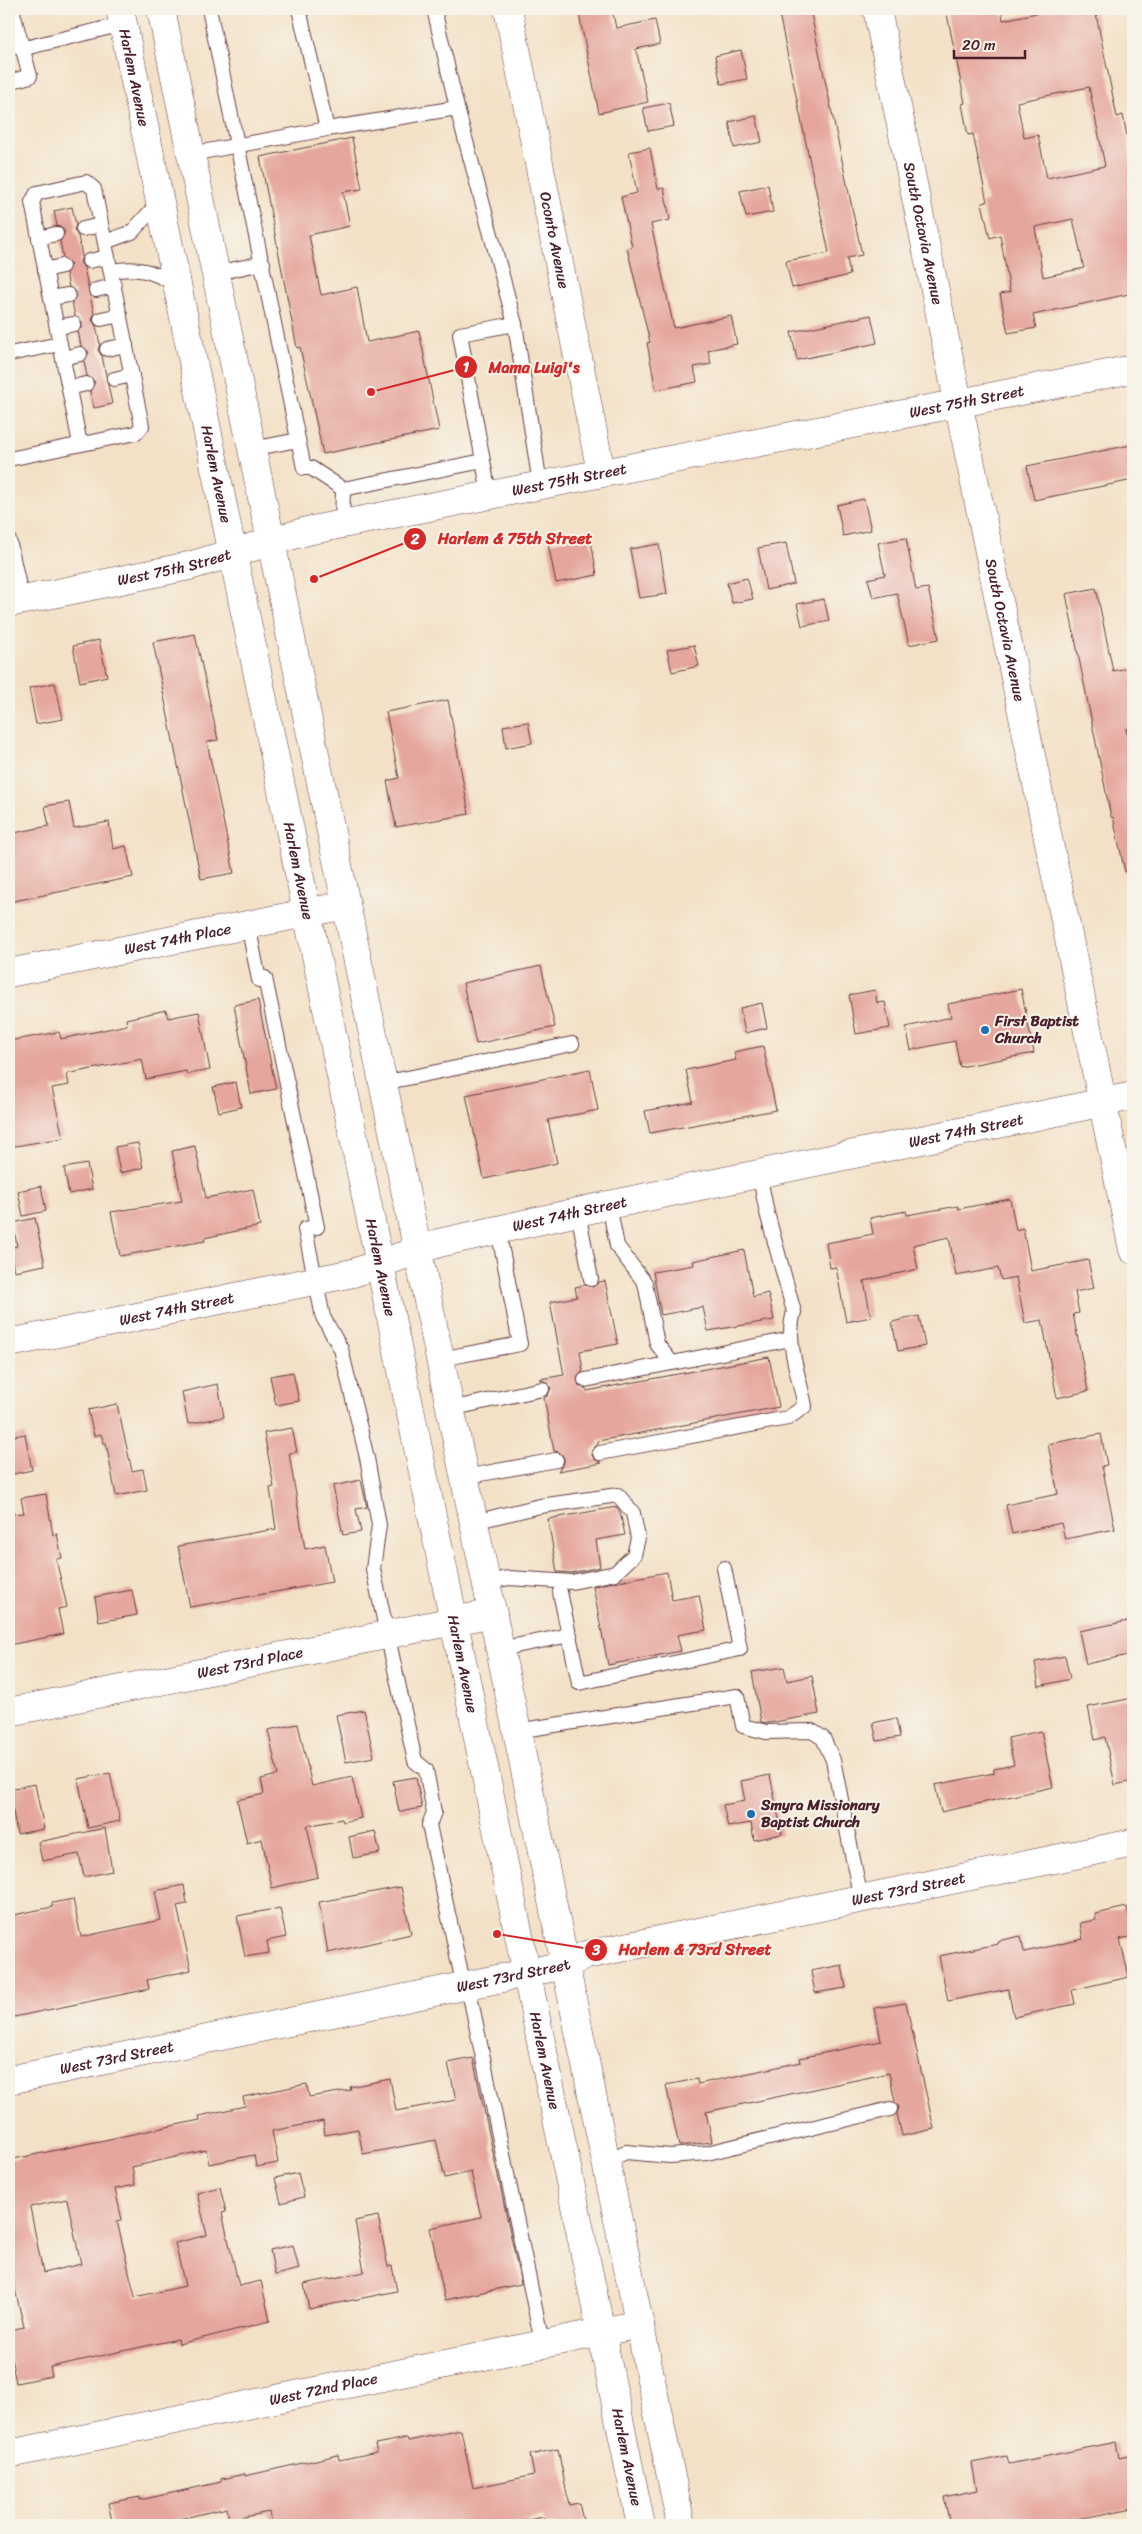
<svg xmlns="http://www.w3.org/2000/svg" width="1142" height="2534" font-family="Sriracha,sans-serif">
  <rect width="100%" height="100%" fill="#f7f3e8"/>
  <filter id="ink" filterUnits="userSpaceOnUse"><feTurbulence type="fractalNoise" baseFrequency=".02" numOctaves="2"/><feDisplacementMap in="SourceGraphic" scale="10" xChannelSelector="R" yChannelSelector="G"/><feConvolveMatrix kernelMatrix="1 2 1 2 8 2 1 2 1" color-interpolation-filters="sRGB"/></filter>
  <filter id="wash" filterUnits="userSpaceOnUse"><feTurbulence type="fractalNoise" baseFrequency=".0096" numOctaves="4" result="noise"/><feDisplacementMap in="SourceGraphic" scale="20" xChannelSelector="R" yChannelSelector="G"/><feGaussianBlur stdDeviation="1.12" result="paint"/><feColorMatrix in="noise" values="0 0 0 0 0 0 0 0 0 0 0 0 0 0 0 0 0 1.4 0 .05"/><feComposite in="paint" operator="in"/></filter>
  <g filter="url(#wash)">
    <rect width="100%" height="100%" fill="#f3e1c7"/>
    <g id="blocks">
      <g fill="#e5a69e" fill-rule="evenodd">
        <path d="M 578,9 L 612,9 L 616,28 L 655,20 L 660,44 L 636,49 L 648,102 L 599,113 Z"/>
        <path d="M 810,9 L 862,255 L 847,258 L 850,275 L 792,288 L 786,261 L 829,253 L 779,14 Z"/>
        <path d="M 946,9 L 1001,9 L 1003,20 L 1056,9 L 1095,9 L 1117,117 L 1123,115 L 1133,169 L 1133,293 L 1033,315 L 1036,328 L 1008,333 L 1000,294 L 1010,292 L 1000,235 L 990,238 L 982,203 L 987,202 L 973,134 L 968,135 L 962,104 L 965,103 ZM 1089,87 L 1105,166 L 1047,178 L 1038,135 L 1024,138 L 1017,102 ZM 1073,219 L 1084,268 L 1043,277 L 1035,227 Z"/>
        <path d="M 741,50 L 747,79 L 721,84 L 715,56 Z"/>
        <path d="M 669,103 L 674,126 L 648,131 L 643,108 Z"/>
        <path d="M 756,116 L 762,142 L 734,148 L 729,122 Z"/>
        <path d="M 352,138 L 362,189 L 343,192 L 350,226 L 309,235 L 321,295 L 357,287 L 367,342 L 419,331 L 439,430 L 323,454 L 300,347 L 297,348 L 260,157 Z"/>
        <path d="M 650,148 L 658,189 L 664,188 L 670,220 L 651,224 L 674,328 L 731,316 L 737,344 L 708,350 L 711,364 L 694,367 L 697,382 L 656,390 L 647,343 L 650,342 L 627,248 L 632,247 L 621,197 L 637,193 L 629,152 Z"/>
        <path d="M 768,185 L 773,212 L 746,217 L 740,191 Z"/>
        <path d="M 72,207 L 76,225 L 74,230 L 78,236 L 82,256 L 80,262 L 84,268 L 94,314 L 92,320 L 96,326 L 100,344 L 98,350 L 102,356 L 112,404 L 94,408 L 90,391 L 95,382 L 87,376 L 84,361 L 89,352 L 81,346 L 78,331 L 82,327 L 82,322 L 75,316 L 72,302 L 76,293 L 69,287 L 66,273 L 71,264 L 63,258 L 60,241 L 65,232 L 62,228 L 57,226 L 54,211 Z"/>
        <path d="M 871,315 L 877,343 L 797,360 L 791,332 Z"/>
        <path d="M 1131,445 L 1133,480 L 1034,500 L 1027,466 Z"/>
        <path d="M 864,499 L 871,530 L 843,536 L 837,505 Z"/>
        <path d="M 590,535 L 597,575 L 556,583 L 548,543 Z"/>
        <path d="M 906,538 L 916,590 L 928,588 L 939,639 L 909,645 L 897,593 L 873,598 L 868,579 L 885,575 L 878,543 Z"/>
        <path d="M 786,543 L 794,584 L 766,590 L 758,548 Z"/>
        <path d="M 659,544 L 667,594 L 639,598 L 630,549 Z"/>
        <path d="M 747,578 L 753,599 L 732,603 L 727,583 Z"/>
        <path d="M 1096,588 L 1113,671 L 1133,667 L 1133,728 L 1126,729 L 1133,763 L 1133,871 L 1125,872 L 1113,817 L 1111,817 L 1066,594 Z"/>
        <path d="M 824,599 L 829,621 L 802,626 L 797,604 Z"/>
        <path d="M 195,634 L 218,740 L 207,742 L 234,873 L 201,879 L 153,642 Z"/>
        <path d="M 99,640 L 107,676 L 80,682 L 73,646 Z"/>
        <path d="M 694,645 L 699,666 L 672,672 L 667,650 Z"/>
        <path d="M 55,683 L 63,719 L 36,724 L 29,688 Z"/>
        <path d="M 448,700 L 469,814 L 396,827 L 387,781 L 399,778 L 386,712 Z"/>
        <path d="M 528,722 L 532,743 L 506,748 L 503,726 Z"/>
        <path d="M 69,802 L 74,828 L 109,822 L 113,849 L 126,846 L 133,877 L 9,902 L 9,834 L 49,826 L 45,806 Z"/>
        <path d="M 541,966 L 555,1027 L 476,1044 L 463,983 Z"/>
        <path d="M 1021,989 L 1034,1053 L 960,1067 L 955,1041 L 911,1050 L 906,1027 L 951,1017 L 948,1004 Z"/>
        <path d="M 875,990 L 877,1003 L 885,1002 L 890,1028 L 856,1034 L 849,995 Z"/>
        <path d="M 258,1000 L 276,1089 L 251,1094 L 234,1005 Z"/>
        <path d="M 762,1003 L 767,1028 L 745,1033 L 740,1008 Z"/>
        <path d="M 166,1010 L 168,1018 L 199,1012 L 210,1070 L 187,1074 L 186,1071 L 146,1079 L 142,1059 L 67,1074 L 69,1085 L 52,1088 L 63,1138 L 9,1147 L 9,1041 L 59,1032 L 61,1039 L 127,1025 L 126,1019 Z"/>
        <path d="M 763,1046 L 776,1110 L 650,1133 L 645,1111 L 693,1102 L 686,1070 L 736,1060 L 734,1052 Z"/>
        <path d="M 590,1069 L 598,1110 L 548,1120 L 557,1163 L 484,1179 L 466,1095 Z"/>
        <path d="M 236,1082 L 241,1107 L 219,1112 L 213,1087 Z"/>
        <path d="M 138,1143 L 143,1168 L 120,1173 L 115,1147 Z"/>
        <path d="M 195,1146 L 206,1198 L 253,1189 L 260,1226 L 204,1238 L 205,1241 L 120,1256 L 111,1212 L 182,1201 L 172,1151 Z"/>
        <path d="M 87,1164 L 92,1189 L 69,1194 L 64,1168 Z"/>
        <path d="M 41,1186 L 46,1211 L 23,1216 L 18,1191 Z"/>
        <path d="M 1010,1199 L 1016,1230 L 1023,1228 L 1031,1271 L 1088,1260 L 1094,1288 L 1075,1292 L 1079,1313 L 1073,1314 L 1088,1391 L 1057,1398 L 1042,1320 L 1025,1323 L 1016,1277 L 1001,1280 L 998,1268 L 956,1276 L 949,1237 L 913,1245 L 918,1269 L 864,1281 L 871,1317 L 846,1322 L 836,1267 L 830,1268 L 826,1243 L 873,1234 L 870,1218 L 906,1211 L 907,1215 L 958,1206 L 958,1209 Z"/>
        <path d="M 35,1218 L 45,1265 L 14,1271 L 9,1248 L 17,1246 L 13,1223 Z"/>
        <path d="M 744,1250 L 753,1297 L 768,1293 L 774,1320 L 708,1331 L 703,1307 L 661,1315 L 653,1272 L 694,1265 L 693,1261 Z"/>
        <path d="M 605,1281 L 618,1344 L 580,1351 L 583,1371 L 577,1378 L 579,1386 L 586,1389 L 587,1391 L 769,1357 L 779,1407 L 598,1441 L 598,1444 L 592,1450 L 592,1455 L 594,1459 L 602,1463 L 558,1471 L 564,1463 L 564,1458 L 559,1452 L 554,1451 L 544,1398 L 548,1395 L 551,1388 L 548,1383 L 540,1379 L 564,1375 L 550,1302 L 577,1297 L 575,1287 L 585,1285 L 593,1287 L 599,1282 Z"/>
        <path d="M 919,1316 L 925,1346 L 898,1351 L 892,1322 Z"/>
        <path d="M 293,1372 L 299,1401 L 276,1405 L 270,1376 Z"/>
        <path d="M 218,1384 L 224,1417 L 188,1424 L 182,1392 Z"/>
        <path d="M 117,1404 L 132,1471 L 143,1469 L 147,1490 L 116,1496 L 106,1443 L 104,1443 L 101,1434 L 94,1436 L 88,1410 Z"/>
        <path d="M 292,1428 L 297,1452 L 289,1453 L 305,1549 L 325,1545 L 332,1582 L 190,1607 L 178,1546 L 276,1529 L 270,1488 L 274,1487 L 264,1433 Z"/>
        <path d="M 25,1434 L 32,1470 L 9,1475 L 9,1437 Z"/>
        <path d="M 1101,1434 L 1107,1465 L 1102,1466 L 1115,1529 L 1065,1539 L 1061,1523 L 1012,1534 L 1006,1505 L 1058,1494 L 1048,1444 Z"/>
        <path d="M 361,1480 L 367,1507 L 356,1509 L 361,1532 L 343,1535 L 333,1486 Z"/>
        <path d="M 46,1494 L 53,1535 L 57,1534 L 62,1558 L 56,1559 L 67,1607 L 58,1609 L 63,1634 L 9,1645 L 9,1514 L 24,1513 L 21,1498 Z"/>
        <path d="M 617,1507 L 620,1512 L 625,1535 L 596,1540 L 600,1567 L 571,1573 L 557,1572 L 548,1519 Z"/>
        <path d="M 667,1572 L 672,1600 L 699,1595 L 706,1630 L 677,1635 L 681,1651 L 608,1665 L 593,1586 Z"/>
        <path d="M 132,1590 L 137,1615 L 99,1622 L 95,1597 Z"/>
        <path d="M 1133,1620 L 1133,1654 L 1086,1664 L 1079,1631 Z"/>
        <path d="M 1065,1656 L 1070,1679 L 1039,1686 L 1035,1662 Z"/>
        <path d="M 784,1667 L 787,1681 L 812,1676 L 819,1714 L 769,1723 L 761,1722 L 752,1672 Z"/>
        <path d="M 1133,1698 L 1133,1781 L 1115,1785 L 1105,1737 L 1095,1740 L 1088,1707 Z"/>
        <path d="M 364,1710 L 374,1757 L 346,1762 L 336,1715 Z"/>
        <path d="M 896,1718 L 900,1737 L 877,1741 L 873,1723 Z"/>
        <path d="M 298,1724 L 312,1786 L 352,1777 L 361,1818 L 343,1822 L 342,1819 L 307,1826 L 318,1877 L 272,1888 L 262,1839 L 247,1843 L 237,1800 L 264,1794 L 261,1779 L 278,1775 L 268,1730 Z"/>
        <path d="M 1041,1731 L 1053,1787 L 941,1812 L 935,1785 L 994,1773 L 994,1769 L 1014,1765 L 1008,1738 Z"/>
        <path d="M 110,1773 L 120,1821 L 88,1828 L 78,1779 Z"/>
        <path d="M 770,1775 L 782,1834 L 754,1840 L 751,1823 L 728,1827 L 723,1805 L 745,1801 L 741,1781 Z"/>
        <path d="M 416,1777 L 422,1808 L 399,1812 L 393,1781 Z"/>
        <path d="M 35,1784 L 44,1829 L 17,1834 L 9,1789 Z"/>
        <path d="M 105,1828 L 112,1871 L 84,1877 L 79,1854 L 42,1861 L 38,1842 Z"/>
        <path d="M 375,1831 L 380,1853 L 353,1858 L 349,1837 Z"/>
        <path d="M 184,1885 L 187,1904 L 177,1906 L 191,1970 L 147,1980 L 149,1989 L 9,2018 L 9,1916 L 52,1907 L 52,1903 L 73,1899 L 81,1937 L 161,1920 L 155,1891 Z"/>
        <path d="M 401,1887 L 411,1934 L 328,1953 L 319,1902 Z"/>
        <path d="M 1127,1907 L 1133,1936 L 1120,1939 L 1129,1977 L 1072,1990 L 1075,2004 L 1014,2017 L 1008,1989 L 948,2001 L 939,1956 L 998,1944 L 997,1941 L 1021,1936 L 1024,1952 L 1083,1939 L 1080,1923 L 1096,1920 L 1095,1914 Z"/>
        <path d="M 280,1908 L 286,1937 L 267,1941 L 269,1953 L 245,1957 L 237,1916 Z"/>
        <path d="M 842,1965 L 846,1988 L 815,1993 L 811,1971 Z"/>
        <path d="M 906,2003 L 934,2129 L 902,2136 L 897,2113 L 899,2107 L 895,2102 L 889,2073 L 706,2112 L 712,2142 L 679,2146 L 666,2085 L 697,2079 L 698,2084 L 801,2062 L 800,2058 L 881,2041 L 875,2008 Z"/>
        <path d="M 473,2058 L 521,2284 L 445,2300 L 430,2228 L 481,2217 L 471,2172 L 445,2178 L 436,2140 L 363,2154 L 358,2129 L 325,2135 L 323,2121 L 272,2131 L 278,2163 L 256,2167 L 254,2155 L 209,2164 L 206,2150 L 132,2167 L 135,2185 L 115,2189 L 122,2220 L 117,2221 L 135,2297 L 185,2286 L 175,2243 L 207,2235 L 197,2193 L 220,2187 L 226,2212 L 222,2213 L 239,2286 L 261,2281 L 270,2321 L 179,2344 L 178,2339 L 50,2367 L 52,2376 L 16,2383 L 9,2348 L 9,2330 L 24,2327 L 9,2263 L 9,2160 L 200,2120 L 199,2116 L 245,2106 L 243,2097 L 307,2084 L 309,2097 L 351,2090 L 350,2087 L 390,2079 L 396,2111 L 456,2100 L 448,2063 ZM 67,2199 L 81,2264 L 43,2273 L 30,2207 Z"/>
        <path d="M 298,2173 L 304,2197 L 281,2203 L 275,2178 Z"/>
        <path d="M 378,2216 L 388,2267 L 392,2266 L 397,2291 L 309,2309 L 304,2284 L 364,2272 L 355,2221 Z"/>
        <path d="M 293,2245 L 299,2269 L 275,2275 L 270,2250 Z"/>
        <path d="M 461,2430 L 473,2488 L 534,2475 L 530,2455 L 558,2449 L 569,2505 L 579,2503 L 584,2525 L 545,2525 L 543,2517 L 504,2525 L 272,2525 L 269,2512 L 229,2520 L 227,2508 L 153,2525 L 113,2525 L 108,2503 L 140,2497 L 140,2500 L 221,2482 L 221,2479 L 245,2474 L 245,2476 L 338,2455 L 339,2460 L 377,2452 L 375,2444 L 407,2438 L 408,2441 Z"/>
        <path d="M 1116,2442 L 1119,2458 L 1133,2455 L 1133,2508 L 1047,2525 L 950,2525 L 944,2497 L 977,2490 L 972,2463 L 1007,2456 L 1009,2464 Z"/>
      </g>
    </g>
  </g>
  <g filter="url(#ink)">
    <use href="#blocks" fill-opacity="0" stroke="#633c42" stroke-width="1"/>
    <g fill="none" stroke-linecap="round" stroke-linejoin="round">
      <g stroke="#633c42" stroke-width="16">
        <g id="service">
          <path d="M 209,9 L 304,468 L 311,468 L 343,489 L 483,461"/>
          <path d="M 299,9 L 327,129 L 457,108 L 434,9"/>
          <path d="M 21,49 L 123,24"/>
          <path d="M 9,82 L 30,76 L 12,9"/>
          <path d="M 457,108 L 515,324 L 540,484"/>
          <path d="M 191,154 L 327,129"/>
          <path d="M 83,229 L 101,225"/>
          <path d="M 39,238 L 56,234"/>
          <path d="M 105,242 L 132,232 L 160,201"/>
          <path d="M 89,261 L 108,257"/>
          <path d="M 45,270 L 62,266"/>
          <path d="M 111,271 C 140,266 152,272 177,284"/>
          <path d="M 216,273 L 263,263"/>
          <path d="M 96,290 L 114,286"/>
          <path d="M 51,298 L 68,295"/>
          <path d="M 101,319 L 120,315"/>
          <path d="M 57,327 L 74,324"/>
          <path d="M 60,344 L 80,444"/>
          <path d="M 107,349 L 126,345"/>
          <path d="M 9,354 L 60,344 L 32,202 L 37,193 L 86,182 L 94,189 L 142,426 L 136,433 L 9,459"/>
          <path d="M 63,358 L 80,354"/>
          <path d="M 114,379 L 132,375"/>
          <path d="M 69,388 L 86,384"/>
          <path d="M 252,449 L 298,440"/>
          <path d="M 489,494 L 460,334 L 515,324"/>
          <path d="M 342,524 L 343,489"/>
          <path d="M 9,540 L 22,600"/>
          <path d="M 248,924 L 259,980 L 265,978 L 317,1227 L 305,1229 L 323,1317 L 341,1349 L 367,1458 L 379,1525 L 373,1569 L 415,1761 L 426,1770 L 434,1812 L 429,1825 L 462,1978 L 468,1986 L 542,2342"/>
          <path d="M 383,1083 L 572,1044"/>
          <path d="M 609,1205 L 617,1246 L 645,1283 L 657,1344 L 672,1363 L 791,1339"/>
          <path d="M 578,1212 L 591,1279"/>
          <path d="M 440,1359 L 520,1344 L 498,1229"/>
          <path d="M 585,1380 L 672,1363"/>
          <path d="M 450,1409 L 542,1389"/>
          <path d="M 600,1453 L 788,1418 L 805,1406 C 799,1376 785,1341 794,1312 L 767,1213 L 759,1173"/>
          <path d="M 465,1477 L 556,1460"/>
          <path d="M 474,1522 L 540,1506 L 618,1495 L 633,1513 L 638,1538 L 634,1555 L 615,1573 L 572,1582 L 509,1578 L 486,1582"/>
          <path d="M 560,1592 L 579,1683 L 740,1649 L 724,1568"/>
          <path d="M 500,1649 L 570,1635"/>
          <path d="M 517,1731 L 737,1696 L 743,1726 L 766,1732 L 812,1731 L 823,1738 L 833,1760 L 861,1899"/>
          <path d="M 606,2161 L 626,2152 L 670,2156 L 707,2153 L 890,2109"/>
        </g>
      </g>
      <g stroke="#633c42" stroke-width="29">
        <g id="minor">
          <path id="s1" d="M 508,9 L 601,472"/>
          <path id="s2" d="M 877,9 L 1133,1250"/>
          <path id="s3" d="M 9,603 L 189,566 L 307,531 L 1133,369"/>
          <path id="s4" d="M 9,973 L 346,905"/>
          <path id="s5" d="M 9,1343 L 353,1273 L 439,1243 L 609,1205 L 1133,1096"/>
          <path id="s6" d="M 9,1712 L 493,1613"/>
          <path id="s7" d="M 9,2080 L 565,1965 L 586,1955 L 1133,1843"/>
          <path id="s8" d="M 9,2454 L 640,2324"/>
        </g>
      </g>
      <g stroke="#633c42" stroke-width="29">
        <g id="primary">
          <path id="s9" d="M 120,9 L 641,2525"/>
          <path d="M 161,9 L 681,2525"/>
        </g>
      </g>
      <use href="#service" stroke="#fff" stroke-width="14"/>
      <use href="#minor" stroke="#fff" stroke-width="28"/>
      <use href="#primary" stroke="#fff" stroke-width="28"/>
    </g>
  </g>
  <g fill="#1f6fb2" stroke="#f7f3e8" stroke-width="2">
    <circle cx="985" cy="1030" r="5"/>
    <circle cx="751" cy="1814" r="5"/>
  </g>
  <g text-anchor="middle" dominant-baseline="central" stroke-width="4" stroke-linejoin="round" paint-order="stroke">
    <g font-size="15" fill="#4a1f2b" stroke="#f7f3e8">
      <text stroke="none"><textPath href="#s9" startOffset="70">Harlem Avenue</textPath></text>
      <text stroke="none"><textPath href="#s2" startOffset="229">South Octavia Avenue</textPath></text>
      <text stroke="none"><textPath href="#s1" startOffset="236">Oconto Avenue</textPath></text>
      <text stroke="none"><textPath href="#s3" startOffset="979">West 75th Street</textPath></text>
      <text stroke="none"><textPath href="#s9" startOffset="475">Harlem Avenue</textPath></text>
      <text stroke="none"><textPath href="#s3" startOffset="574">West 75th Street</textPath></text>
      <text stroke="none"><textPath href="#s3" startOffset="169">West 75th Street</textPath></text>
      <text stroke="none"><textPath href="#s2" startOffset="634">South Octavia Avenue</textPath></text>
      <text stroke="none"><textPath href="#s9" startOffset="880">Harlem Avenue</textPath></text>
      <text stroke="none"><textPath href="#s4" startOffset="172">West 74th Place</textPath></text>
      <text stroke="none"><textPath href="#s5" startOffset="981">West 74th Street</textPath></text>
      <text stroke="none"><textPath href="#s5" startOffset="576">West 74th Street</textPath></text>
      <text stroke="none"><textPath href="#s9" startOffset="1285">Harlem Avenue</textPath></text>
      <text stroke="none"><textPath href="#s5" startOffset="171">West 74th Street</textPath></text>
      <text stroke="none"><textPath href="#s6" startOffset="246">West 73rd Place</textPath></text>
      <text stroke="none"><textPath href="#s9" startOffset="1690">Harlem Avenue</textPath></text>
      <text stroke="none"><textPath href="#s7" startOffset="920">West 73rd Street</textPath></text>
      <text stroke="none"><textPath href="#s7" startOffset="515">West 73rd Street</textPath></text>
      <text stroke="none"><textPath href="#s7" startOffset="110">West 73rd Street</textPath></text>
      <text stroke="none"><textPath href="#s9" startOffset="2095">Harlem Avenue</textPath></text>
      <text stroke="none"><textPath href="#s8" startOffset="321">West 72nd Place</textPath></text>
      <text stroke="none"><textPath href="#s9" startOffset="2500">Harlem Avenue</textPath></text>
    </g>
    <g font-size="15" font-weight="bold" fill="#4a1f2b" stroke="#f7f3e8" text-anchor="start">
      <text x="995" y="1021">First Baptist<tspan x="995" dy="17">Church</tspan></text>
      <text x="761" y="1805">Smyra Missionary<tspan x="761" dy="17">Baptist Church</tspan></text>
    </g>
  </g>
  <path fill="none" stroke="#d62828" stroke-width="2" d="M371 392L466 367M314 579L415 539M497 1934L596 1950"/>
  <g fill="#d62828" stroke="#f7f3e8" stroke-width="2">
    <circle cx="371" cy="392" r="5"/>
    <circle cx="314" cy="579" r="5"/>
    <circle cx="497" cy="1934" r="5"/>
    <circle cx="466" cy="367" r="12"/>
    <circle cx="415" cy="539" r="12"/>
    <circle cx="596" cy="1950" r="12"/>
  </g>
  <g font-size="15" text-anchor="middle" font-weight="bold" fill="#fff">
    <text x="466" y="372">1</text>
    <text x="415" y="544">2</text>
    <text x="596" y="1955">3</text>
  </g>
  <g font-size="16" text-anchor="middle" font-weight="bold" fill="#d62828" stroke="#f7f3e8" stroke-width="4" stroke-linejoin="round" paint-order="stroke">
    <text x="534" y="373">Mama Luigi's</text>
    <text x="515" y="544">Harlem &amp; 75th Street</text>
    <text x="695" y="1955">Harlem &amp; 73rd Street</text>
  </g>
  <rect width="1142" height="2534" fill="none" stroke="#f7f3e8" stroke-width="30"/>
  <path d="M954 50v8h71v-8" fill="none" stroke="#4a1f2b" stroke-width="2.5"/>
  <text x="962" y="50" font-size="15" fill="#4a1f2b" stroke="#f7f3e8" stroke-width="4" paint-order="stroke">20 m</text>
</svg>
